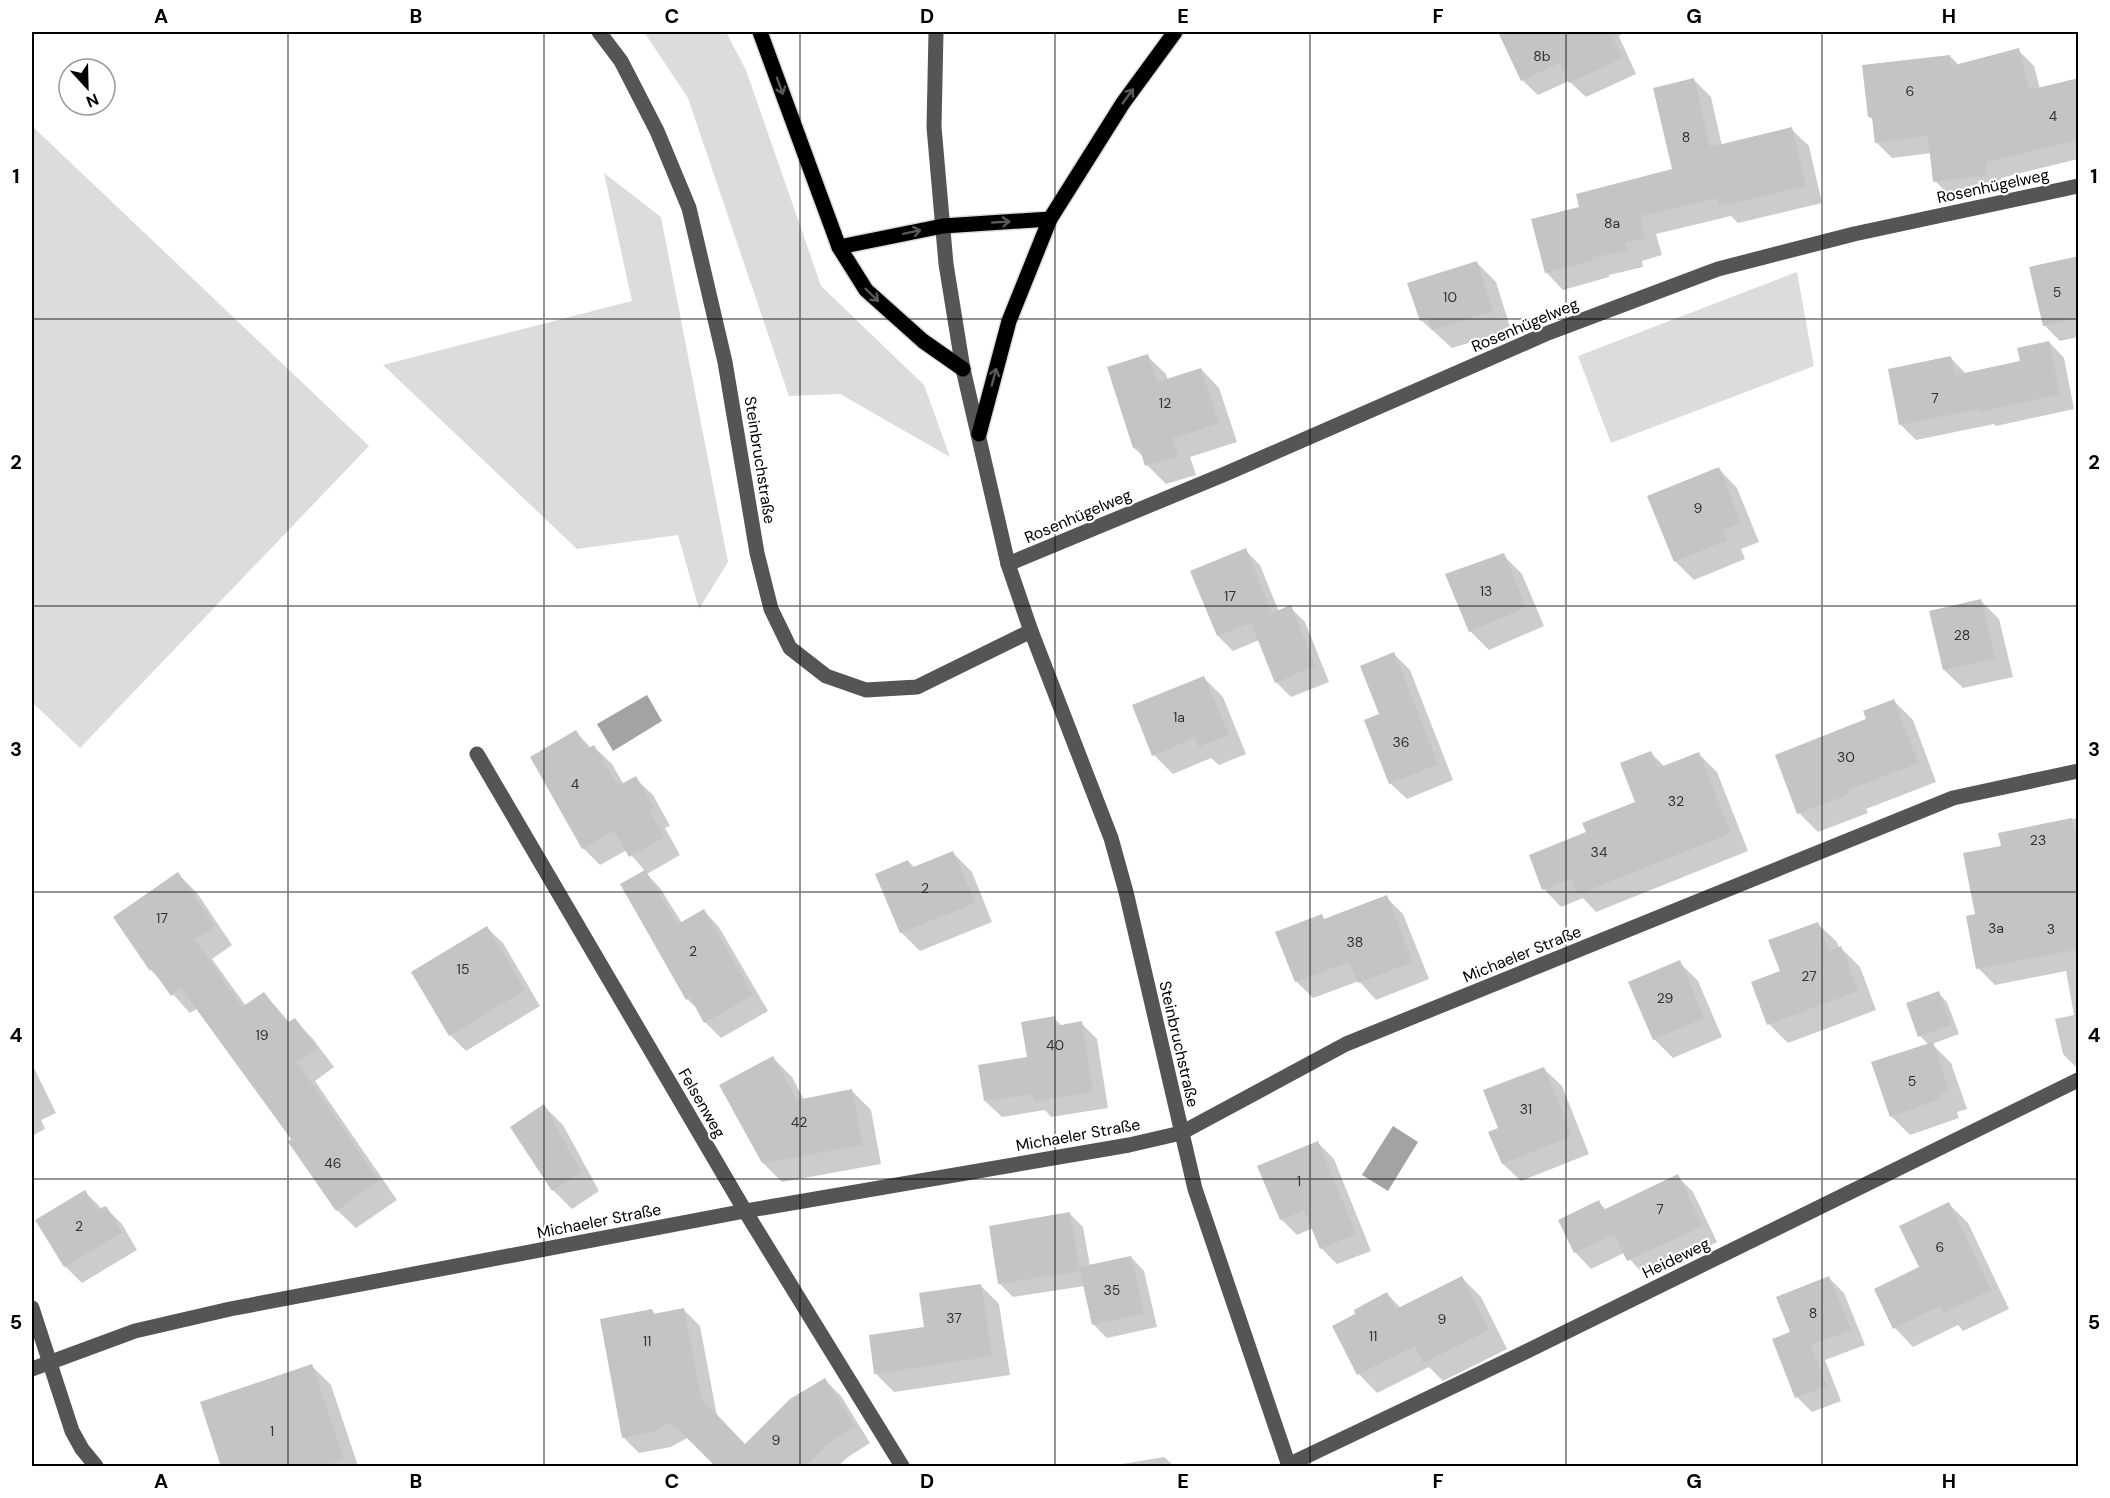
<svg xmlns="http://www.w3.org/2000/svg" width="2110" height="1498" font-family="'DM Sans',sans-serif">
  <rect width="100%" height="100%" fill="#fff"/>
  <g fill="#dcdcdc">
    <path d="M 644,32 L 726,32 L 746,70 L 821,286 L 924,385 L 950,457 L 840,394 L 789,396 L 688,98 Z"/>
    <path d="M 32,126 L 369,446 L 80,748 L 32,702 Z"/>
    <path d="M 604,173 L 661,217 L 728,562 L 699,609 L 678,535 L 577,549 L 383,365 L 632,301 Z"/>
    <path d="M 1797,272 L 1814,366 L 1611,443 L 1578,356 Z"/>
  </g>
  <g fill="#a3a3a3">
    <path d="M 647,695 L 662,721 L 613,751 L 597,724 Z"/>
    <path d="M 1393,1126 L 1418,1142 L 1388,1191 L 1362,1175 Z"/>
  </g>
  <g fill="#0003">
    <path d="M 1500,32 L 1617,32 L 1636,74 L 1586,97 L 1569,81 L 1538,95 L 1522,80 Z"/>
    <path d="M 2018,50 L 2034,66 L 2040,89 L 2078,80 L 2078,159 L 2001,178 L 2002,191 L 1951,197 L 1935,181 L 1931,153 L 1892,158 L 1876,142 L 1874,120 L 1870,117 L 1950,56 L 1959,65 Z"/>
    <path d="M 1693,79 L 1711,97 L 1722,146 L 1791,129 L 1809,146 L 1822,203 L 1738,223 L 1731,216 L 1656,234 L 1662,255 L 1642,261 L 1643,267 L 1609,275 L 1609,277 L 1563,290 L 1546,272 L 1581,208 L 1674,170 Z"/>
    <path d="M 2078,258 L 2078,337 L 2060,341 L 2044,325 Z"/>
    <path d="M 1477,263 L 1496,282 L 1511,330 L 1452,348 L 1421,320 Z"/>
    <path d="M 2049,342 L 2064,358 L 2074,409 L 1996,426 L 1994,424 L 1916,440 L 1901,425 L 1950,357 L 1966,374 L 2022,362 Z"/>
    <path d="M 1147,356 L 1166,374 L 1168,380 L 1201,369 L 1219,388 L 1237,442 L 1190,457 L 1196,475 L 1166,484 L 1147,465 L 1145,458 L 1134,448 Z"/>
    <path d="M 1719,469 L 1737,488 L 1759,542 L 1741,549 L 1745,559 L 1694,580 L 1675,561 Z"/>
    <path d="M 1245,550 L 1260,565 L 1279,612 L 1290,607 L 1305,622 L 1329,682 L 1291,697 L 1276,682 L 1259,640 L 1233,651 L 1218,636 L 1192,572 Z"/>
    <path d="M 1503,555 L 1522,574 L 1544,626 L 1489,650 L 1470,631 Z"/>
    <path d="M 1980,600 L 1999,619 L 2013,677 L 1963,688 L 1944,670 Z"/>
    <path d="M 1394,654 L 1410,670 L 1453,780 L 1407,799 L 1390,783 L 1381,715 Z"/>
    <path d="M 1204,678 L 1223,697 L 1246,754 L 1219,765 L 1211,758 L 1173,774 L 1154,755 Z"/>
    <path d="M 1894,701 L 1913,720 L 1936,782 L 1866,809 L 1868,813 L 1818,832 L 1799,813 L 1868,720 Z"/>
    <path d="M 576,732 L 591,748 L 594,747 L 612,764 L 624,785 L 635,778 L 653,795 L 670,826 L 665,828 L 680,855 L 647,874 L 660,888 L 682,923 L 704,911 L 719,927 L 768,1011 L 721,1038 L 705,1022 L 699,1010 L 687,999 L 645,871 L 627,850 L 600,865 L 583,848 Z"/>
    <path d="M 1651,753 L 1665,767 L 1699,754 L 1717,772 L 1748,851 L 1596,912 L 1583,898 L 1561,907 L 1544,889 L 1588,833 L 1637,802 Z"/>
    <path d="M 2078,818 L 2078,1069 L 2063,1054 L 2055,1019 L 2074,1015 L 2066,971 L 1995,985 L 1978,968 L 1977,915 L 2002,847 L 2000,835 Z"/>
    <path d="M 953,853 L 972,872 L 992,922 L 920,951 L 901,932 L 877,874 L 908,861 L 915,868 Z"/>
    <path d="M 178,874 L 197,893 L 232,945 L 212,959 L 246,1006 L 264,993 L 290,1023 L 295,1020 L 313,1039 L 334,1067 L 315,1081 L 397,1200 L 356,1228 L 337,1210 L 293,1140 L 198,1008 L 190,1013 L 151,970 Z"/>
    <path d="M 1386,897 L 1403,914 L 1429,979 L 1376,1000 L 1359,981 L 1313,998 L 1296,981 L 1321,916 L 1326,920 Z"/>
    <path d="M 1818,924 L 1837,942 L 1839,949 L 1841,948 L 1860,967 L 1876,1010 L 1788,1043 L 1769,1024 L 1782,972 Z"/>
    <path d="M 487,928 L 503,943 L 540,1006 L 466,1051 L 450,1035 Z"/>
    <path d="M 1679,962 L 1698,981 L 1722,1037 L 1673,1058 L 1654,1039 Z"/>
    <path d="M 1938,993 L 1947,1002 L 1959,1034 L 1932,1044 L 1951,1063 L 1967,1109 L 1957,1112 L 1959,1118 L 1910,1135 L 1891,1116 L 1929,1045 L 1920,1036 Z"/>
    <path d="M 1054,1018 L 1062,1026 L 1081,1023 L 1097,1039 L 1108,1108 L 1051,1117 L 1045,1110 L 1002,1117 L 985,1101 L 1028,1058 Z"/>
    <path d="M 773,1058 L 792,1077 L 804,1100 L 852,1091 L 871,1110 L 881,1164 L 782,1182 L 763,1163 Z"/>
    <path d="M 32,1064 L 56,1113 L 41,1120 L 45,1129 L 32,1136 Z"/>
    <path d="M 1544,1069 L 1562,1086 L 1589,1154 L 1521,1181 L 1503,1164 L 1490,1132 L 1500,1128 Z"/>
    <path d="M 544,1106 L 563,1125 L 599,1191 L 572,1209 L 553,1190 L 512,1128 Z"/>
    <path d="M 1318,1143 L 1334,1159 L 1371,1251 L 1337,1264 L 1321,1248 L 1313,1228 L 1297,1235 L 1281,1219 Z"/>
    <path d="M 1677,1176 L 1693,1192 L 1717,1242 L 1645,1276 L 1624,1253 L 1591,1269 L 1575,1252 L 1599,1202 L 1606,1210 Z"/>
    <path d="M 85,1192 L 102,1209 L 105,1207 L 122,1224 L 137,1250 L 82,1283 L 65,1266 L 37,1220 Z"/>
    <path d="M 1949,1204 L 1968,1223 L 2009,1309 L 1963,1331 L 1958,1325 L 1913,1347 L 1895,1328 Z"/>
    <path d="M 1070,1214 L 1083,1227 L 1090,1266 L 1131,1257 L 1144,1271 L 1157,1327 L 1107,1338 L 1094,1325 L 1085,1286 L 1013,1297 L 999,1283 Z"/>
    <path d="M 1462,1278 L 1481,1297 L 1507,1349 L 1443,1381 L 1429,1367 L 1377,1393 L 1359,1374 L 1334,1327 L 1387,1294 L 1401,1308 Z"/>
    <path d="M 1829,1278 L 1844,1293 L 1865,1345 L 1825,1360 L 1841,1401 L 1812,1412 L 1797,1397 L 1792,1333 Z"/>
    <path d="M 980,1285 L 999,1304 L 1010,1375 L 894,1392 L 875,1373 Z"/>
    <path d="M 652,1310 L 656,1315 L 684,1310 L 700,1326 L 717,1416 L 745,1445 L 825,1380 L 841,1396 L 870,1443 L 848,1457 L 838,1466 L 718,1466 L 689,1437 L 671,1447 L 639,1453 L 623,1437 Z"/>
    <path d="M 312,1366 L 331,1385 L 358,1466 L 223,1466 Z"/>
    <path d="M 1164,1457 L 1174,1466 L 1110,1466 Z"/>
  </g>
  <g fill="#c4c4c4">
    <path d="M 1498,32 L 1627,32 L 1613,38 L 1622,58 L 1569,83 L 1560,63 L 1521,81 Z"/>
    <path d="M 2019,48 L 2029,90 L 2079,78 L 2079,140 L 1986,162 L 1987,175 L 1933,182 L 1928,136 L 1875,143 L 1872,118 L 1868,117 L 1862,65 L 1950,55 L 1951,66 Z"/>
    <path d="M 1694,78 L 1710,147 L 1792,127 L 1806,186 L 1719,206 L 1717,198 L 1640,216 L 1645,238 L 1625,243 L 1627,250 L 1592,258 L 1593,260 L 1545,273 L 1531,219 L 1579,207 L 1576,194 L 1672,169 L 1653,88 Z"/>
    <path d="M 2079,256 L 2079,318 L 2043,326 L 2029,267 Z"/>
    <path d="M 1477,261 L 1493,311 L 1432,330 L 1428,318 L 1420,321 L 1407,283 Z"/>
    <path d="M 2049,341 L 2060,394 L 1979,412 L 1979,409 L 1899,425 L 1888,369 L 1951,356 L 1955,375 L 2020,361 L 2017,348 Z"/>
    <path d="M 1148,354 L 1157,382 L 1201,368 L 1219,423 L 1172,439 L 1178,456 L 1145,466 L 1139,447 L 1133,448 L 1107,367 Z"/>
    <path d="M 1719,467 L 1741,523 L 1723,530 L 1727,540 L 1674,562 L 1647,496 Z"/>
    <path d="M 1246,548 L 1272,613 L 1291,605 L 1315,666 L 1275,683 L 1251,623 L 1217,636 L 1190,571 Z"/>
    <path d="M 1504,553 L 1526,607 L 1469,632 L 1445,574 Z"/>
    <path d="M 1981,599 L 1995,658 L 1943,670 L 1929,611 Z"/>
    <path d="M 1394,652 L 1438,764 L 1389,784 L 1364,720 L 1379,714 L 1360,666 Z"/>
    <path d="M 1204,676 L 1229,735 L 1199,747 L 1195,738 L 1152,756 L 1132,705 Z"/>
    <path d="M 1894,699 L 1918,763 L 1848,790 L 1850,794 L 1797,814 L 1775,755 L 1866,719 L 1863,711 Z"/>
    <path d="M 576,730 L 587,749 L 594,745 L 618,786 L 636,776 L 654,808 L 649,810 L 664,837 L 629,857 L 614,831 L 582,849 L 530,757 Z"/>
    <path d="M 1651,751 L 1658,768 L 1699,752 L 1731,833 L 1577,895 L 1571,879 L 1542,890 L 1529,855 L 1586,832 L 1582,823 L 1635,802 L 1620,763 Z"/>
    <path d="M 2072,818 L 2079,849 L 2079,949 L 1976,969 L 1966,916 L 1975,914 L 1963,853 L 2001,846 L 1998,833 Z"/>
    <path d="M 953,851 L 975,903 L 900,933 L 875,874 L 908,860 L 911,868 Z"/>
    <path d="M 645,870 L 678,924 L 704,909 L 753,995 L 704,1023 L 690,997 L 686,1000 L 620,884 Z"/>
    <path d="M 178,872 L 215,926 L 195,940 L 242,1007 L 264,992 L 287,1023 L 295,1018 L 317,1048 L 297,1062 L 379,1181 L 336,1211 L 288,1142 L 291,1139 L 181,988 L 171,996 L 152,969 L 150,971 L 113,917 Z"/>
    <path d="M 1387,895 L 1413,962 L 1358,983 L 1349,962 L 1295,982 L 1275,932 L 1322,914 L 1324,919 Z"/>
    <path d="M 1818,922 L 1829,951 L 1841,946 L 1858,991 L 1767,1025 L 1751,982 L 1780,971 L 1768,940 Z"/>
    <path d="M 487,926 L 525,990 L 449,1036 L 411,972 Z"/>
    <path d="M 1680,960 L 1704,1018 L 1653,1040 L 1628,982 Z"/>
    <path d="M 1939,991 L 1951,1025 L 1918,1037 L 1906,1003 Z"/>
    <path d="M 1055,1016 L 1056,1026 L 1082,1021 L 1093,1092 L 1034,1101 L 1033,1094 L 984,1101 L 978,1065 L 1027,1057 L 1021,1022 Z"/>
    <path d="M 1933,1042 L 1949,1090 L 1939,1094 L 1941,1099 L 1890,1117 L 1871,1062 Z"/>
    <path d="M 773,1056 L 797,1100 L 852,1089 L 863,1145 L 762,1163 L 719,1085 Z"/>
    <path d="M 1544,1067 L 1572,1136 L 1502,1164 L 1488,1132 L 1498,1128 L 1483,1090 Z"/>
    <path d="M 544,1104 L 581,1172 L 552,1191 L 510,1127 Z"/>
    <path d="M 1318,1141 L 1356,1234 L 1320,1249 L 1304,1210 L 1280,1220 L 1257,1166 Z"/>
    <path d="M 1678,1174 L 1702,1226 L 1627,1261 L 1613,1231 L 1614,1234 L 1574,1253 L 1558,1220 L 1599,1200 L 1603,1210 Z"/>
    <path d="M 85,1190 L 97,1210 L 106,1206 L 122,1233 L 64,1267 L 35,1220 Z"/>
    <path d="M 1949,1202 L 1991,1290 L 1943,1313 L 1940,1306 L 1893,1329 L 1874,1289 L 1919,1267 L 1899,1226 Z"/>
    <path d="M 1070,1212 L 1079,1267 L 1131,1256 L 1144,1313 L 1092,1325 L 1080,1271 L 998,1284 L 989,1226 Z"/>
    <path d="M 1462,1276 L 1489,1330 L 1423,1363 L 1415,1346 L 1357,1375 L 1332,1326 L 1355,1314 L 1354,1310 L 1387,1292 L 1396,1309 Z"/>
    <path d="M 1829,1276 L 1851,1330 L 1811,1345 L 1827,1386 L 1795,1398 L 1772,1339 L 1790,1332 L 1776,1297 Z"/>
    <path d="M 981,1284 L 992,1356 L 874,1374 L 869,1335 L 924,1327 L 919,1293 Z"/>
    <path d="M 684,1308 L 701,1398 L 745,1444 L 790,1399 L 825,1378 L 855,1426 L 831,1441 L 805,1467 L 716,1467 L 671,1422 L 654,1431 L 622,1438 L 600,1319 L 652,1309 L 653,1314 Z"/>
    <path d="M 312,1364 L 344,1459 L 322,1467 L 221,1467 L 200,1402 Z"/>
  </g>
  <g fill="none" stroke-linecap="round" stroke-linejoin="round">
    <g stroke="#dbdbdb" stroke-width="18">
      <g id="major">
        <path d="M 760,32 L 839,247 L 866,290 L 923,341 L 963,369"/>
        <path d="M 839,247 L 943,226 L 1050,219 L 1123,103 L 1175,32"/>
        <path d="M 979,434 L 1009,321 L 1050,219"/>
      </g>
    </g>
    <g stroke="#555" stroke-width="15">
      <path d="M 599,32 L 621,61 L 657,131 L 689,208 L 725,362 L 757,553 L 771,609 L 790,648 L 826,676 L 866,690 L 917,687 L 1031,631"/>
      <path d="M 936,32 L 934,127 L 946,264 L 963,369 L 1008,564 L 1031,631 L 1111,838 L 1126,892 L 1195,1189 L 1289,1466"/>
      <path d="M 1008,564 L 1225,474 L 1548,333 L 1718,269 L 1854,234 L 2078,186"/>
      <path d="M 477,754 L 745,1211 L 902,1466"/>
      <path d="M 32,1308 L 72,1431 L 82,1449 L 96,1466"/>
      <path d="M 32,1369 L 135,1331 L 230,1309 L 745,1211 L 1129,1145 L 1181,1133 L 1346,1044 L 1953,798 L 2078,771"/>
      <path d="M 1288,1465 L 1519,1355 L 2078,1080"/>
    </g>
    <use href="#major" stroke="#000" stroke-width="15"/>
  </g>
  <defs><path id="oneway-shaft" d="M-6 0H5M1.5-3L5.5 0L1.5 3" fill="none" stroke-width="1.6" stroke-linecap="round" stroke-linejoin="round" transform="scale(1.5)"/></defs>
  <g stroke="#595959">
    <use href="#oneway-shaft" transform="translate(780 86) rotate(70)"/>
    <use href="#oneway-shaft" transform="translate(1128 96) rotate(-54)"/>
    <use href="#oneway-shaft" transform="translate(1001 222) rotate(-3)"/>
    <use href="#oneway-shaft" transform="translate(912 232) rotate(-12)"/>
    <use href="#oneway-shaft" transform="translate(872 295) rotate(44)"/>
    <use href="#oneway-shaft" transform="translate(994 377) rotate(-75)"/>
  </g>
  <path fill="none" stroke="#000" stroke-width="1.5" stroke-opacity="0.55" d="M 288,32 L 288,1466M 544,32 L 544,1466M 800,32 L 800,1466M 1055,32 L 1055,1466M 1310,32 L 1310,1466M 1566,32 L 1566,1466M 1822,32 L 1822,1466M 32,319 L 2078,319M 32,606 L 2078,606M 32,892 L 2078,892M 32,1179 L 2078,1179"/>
  <g text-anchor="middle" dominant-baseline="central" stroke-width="4.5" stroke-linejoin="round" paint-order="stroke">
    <g font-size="14" fill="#313131">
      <text x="1542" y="56">8b</text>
      <text x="1910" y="91">6</text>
      <text x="2053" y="116">4</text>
      <text x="1686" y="137">8</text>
      <text x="1612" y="223">8a</text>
      <text x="2057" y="292">5</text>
      <text x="1450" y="297">10</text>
      <text x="1935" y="398">7</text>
      <text x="1165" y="403">12</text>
      <text x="1698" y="508">9</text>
      <text x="1486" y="591">13</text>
      <text x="1230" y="596">17</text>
      <text x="1962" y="635">28</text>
      <text x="1179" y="717">1a</text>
      <text x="1401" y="742">36</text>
      <text x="1846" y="757">30</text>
      <text x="575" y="784">4</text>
      <text x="1676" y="801">32</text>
      <text x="2038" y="840">23</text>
      <text x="1599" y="852">34</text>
      <text x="925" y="888">2</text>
      <text x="162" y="918">17</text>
      <text x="1996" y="928">3a</text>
      <text x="2051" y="929">3</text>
      <text x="1355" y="942">38</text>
      <text x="693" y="951">2</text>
      <text x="463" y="969">15</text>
      <text x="1809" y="976">27</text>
      <text x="1665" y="998">29</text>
      <text x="262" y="1035">19</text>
      <text x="1055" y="1045">40</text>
      <text x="1912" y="1081">5</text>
      <text x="1526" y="1109">31</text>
      <text x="799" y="1122">42</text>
      <text x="333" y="1163">46</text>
      <text x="1299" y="1181">1</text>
      <text x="1660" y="1209">7</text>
      <text x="79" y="1226">2</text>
      <text x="1940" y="1247">6</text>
      <text x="1112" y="1290">35</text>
      <text x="1813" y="1313">8</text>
      <text x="954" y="1318">37</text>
      <text x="1442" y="1319">9</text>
      <text x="1373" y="1336">11</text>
      <text x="647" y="1341">11</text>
      <text x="272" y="1431">1</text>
      <text x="776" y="1440">9</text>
    </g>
    <g font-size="16" fill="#000" stroke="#fff">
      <text transform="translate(1993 186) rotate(-12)">Rosenhügelweg</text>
      <text transform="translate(1525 325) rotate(-23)">Rosenhügelweg</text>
      <text transform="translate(760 460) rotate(81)">Steinbruchstraße</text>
      <text transform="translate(1078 516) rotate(-23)">Rosenhügelweg</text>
      <text transform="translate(1522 954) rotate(-22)">Michaeler Straße</text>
      <text transform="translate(1179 1044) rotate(77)">Steinbruchstraße</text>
      <text transform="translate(702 1103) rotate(60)">Felsenweg</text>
      <text transform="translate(1078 1135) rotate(-10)">Michaeler Straße</text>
      <text transform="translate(599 1221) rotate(-11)">Michaeler Straße</text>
      <text transform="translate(1676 1258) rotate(-26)">Heideweg</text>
    </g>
  </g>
  <rect width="2110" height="1498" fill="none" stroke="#ffffff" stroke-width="66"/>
  <g transform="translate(87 87) rotate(158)"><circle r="28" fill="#ffffff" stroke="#999999" stroke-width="1.5"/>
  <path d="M0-4.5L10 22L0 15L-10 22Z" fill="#000000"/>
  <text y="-9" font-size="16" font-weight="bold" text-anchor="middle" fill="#000000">N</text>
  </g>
  <rect x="33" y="33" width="2044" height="1432" fill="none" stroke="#000" stroke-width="2"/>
  <g font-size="20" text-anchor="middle" font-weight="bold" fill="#000">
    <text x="161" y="23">A</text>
    <text x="416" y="23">B</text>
    <text x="672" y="23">C</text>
    <text x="927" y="23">D</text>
    <text x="1183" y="23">E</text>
    <text x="1438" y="23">F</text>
    <text x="1694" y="23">G</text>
    <text x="1949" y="23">H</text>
    <text x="16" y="183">1</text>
    <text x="2094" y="183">1</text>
    <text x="16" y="469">2</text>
    <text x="2094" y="469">2</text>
    <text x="16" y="756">3</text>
    <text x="2094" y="756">3</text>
    <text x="16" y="1042">4</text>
    <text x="2094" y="1042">4</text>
    <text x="16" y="1329">5</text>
    <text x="2094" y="1329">5</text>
    <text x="161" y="1488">A</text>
    <text x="416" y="1488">B</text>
    <text x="672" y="1488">C</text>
    <text x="927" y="1488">D</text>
    <text x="1183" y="1488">E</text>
    <text x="1438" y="1488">F</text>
    <text x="1694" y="1488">G</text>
    <text x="1949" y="1488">H</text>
  </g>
</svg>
